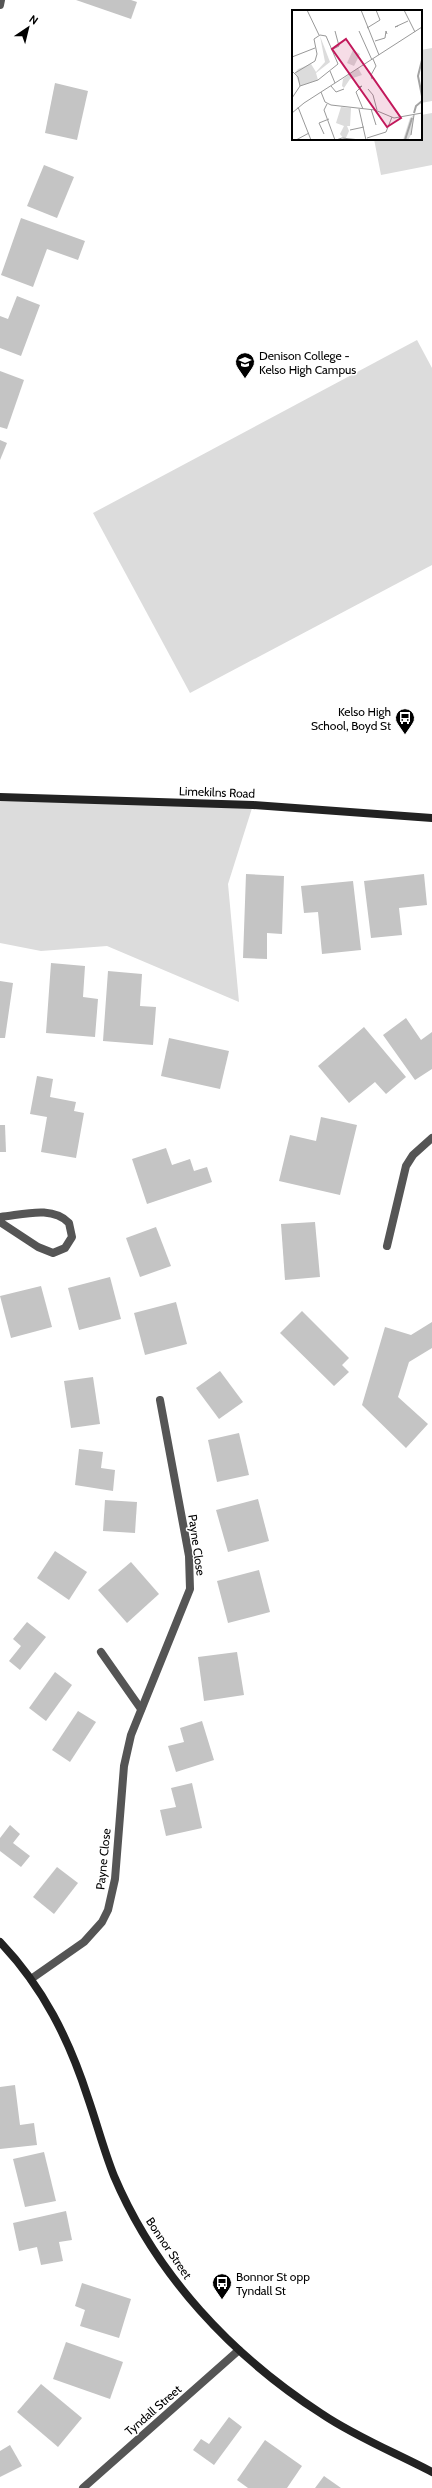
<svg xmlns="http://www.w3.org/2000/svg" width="432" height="2488" font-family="Cabin,sans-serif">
  <rect width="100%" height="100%" fill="#fff"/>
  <g fill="#dcdcdc">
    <path d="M 432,48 L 432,101 L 421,103 L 421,50 Z"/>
    <path d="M 432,113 L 432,165 L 381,175 L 374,139 L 421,139 L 421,115 Z"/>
    <path d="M 417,340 L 432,368 L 432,565 L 190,693 L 93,513 Z"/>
    <path d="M 0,797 L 253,805 L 228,884 L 239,1002 L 107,946 L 41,951 L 0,943 Z"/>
  </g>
  <g fill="#c4c4c4">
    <path d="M 76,0 L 131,0 L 137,2 L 131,19 Z"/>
    <path d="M 55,83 L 88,91 L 77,140 L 45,133 Z"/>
    <path d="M 44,165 L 74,177 L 57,218 L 27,206 Z"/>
    <path d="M 21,218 L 85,241 L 78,260 L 47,249 L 33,287 L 1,275 Z"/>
    <path d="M 17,296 L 40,305 L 21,356 L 0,348 L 0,316 L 8,319 Z"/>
    <path d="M 0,371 L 24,380 L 7,429 L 0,427 Z"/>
    <path d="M 0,440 L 7,443 L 0,460 Z"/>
    <path d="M 246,874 L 284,876 L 282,934 L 267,933 L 267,959 L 243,958 Z"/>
    <path d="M 424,874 L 427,905 L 399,908 L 402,935 L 371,938 L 364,881 Z"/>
    <path d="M 353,881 L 361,950 L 322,954 L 318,912 L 304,913 L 301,886 Z"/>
    <path d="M 51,963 L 85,966 L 83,997 L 98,999 L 95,1037 L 46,1033 Z"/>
    <path d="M 108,971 L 142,974 L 140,1006 L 156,1007 L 153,1045 L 103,1041 Z"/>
    <path d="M 0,981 L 13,983 L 5,1038 L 0,1038 Z"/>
    <path d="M 406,1018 L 421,1040 L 432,1032 L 432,1069 L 415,1080 L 383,1035 Z"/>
    <path d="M 364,1027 L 406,1077 L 386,1094 L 375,1082 L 349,1103 L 318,1066 Z"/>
    <path d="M 169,1038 L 229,1051 L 220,1089 L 161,1076 Z"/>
    <path d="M 37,1076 L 53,1079 L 50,1097 L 76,1102 L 74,1111 L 84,1113 L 76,1158 L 41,1152 L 47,1117 L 30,1114 Z"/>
    <path d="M 321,1117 L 357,1125 L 340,1195 L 279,1181 L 290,1135 L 316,1141 Z"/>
    <path d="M 0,1125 L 5,1125 L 6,1152 L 0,1152 Z"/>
    <path d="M 166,1148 L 172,1165 L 190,1159 L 194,1171 L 207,1167 L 212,1182 L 147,1204 L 132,1159 Z"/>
    <path d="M 315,1222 L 320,1277 L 285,1280 L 281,1224 Z"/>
    <path d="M 156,1227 L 171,1266 L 140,1277 L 126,1238 Z"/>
    <path d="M 110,1277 L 121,1319 L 79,1330 L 68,1288 Z"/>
    <path d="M 41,1286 L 52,1327 L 11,1338 L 0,1296 Z"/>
    <path d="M 176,1302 L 187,1344 L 145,1355 L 134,1313 Z"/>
    <path d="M 302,1311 L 349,1358 L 342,1365 L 349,1372 L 334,1386 L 280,1333 Z"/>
    <path d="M 432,1322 L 432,1348 L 409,1362 L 398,1397 L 428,1424 L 406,1448 L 362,1405 L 385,1327 L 411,1335 Z"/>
    <path d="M 220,1371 L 243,1402 L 219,1419 L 196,1388 Z"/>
    <path d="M 93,1377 L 100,1424 L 71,1428 L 64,1381 Z"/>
    <path d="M 239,1433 L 249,1475 L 217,1482 L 208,1440 Z"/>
    <path d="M 79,1449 L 103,1452 L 101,1468 L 115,1470 L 113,1491 L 75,1485 Z"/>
    <path d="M 258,1499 L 269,1541 L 228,1552 L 216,1510 Z"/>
    <path d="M 105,1500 L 137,1502 L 135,1533 L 103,1531 Z"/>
    <path d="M 55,1551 L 87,1572 L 69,1600 L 37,1578 Z"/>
    <path d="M 131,1562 L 159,1594 L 127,1623 L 98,1590 Z"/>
    <path d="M 259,1570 L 270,1612 L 228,1623 L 217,1581 Z"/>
    <path d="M 27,1622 L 46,1637 L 20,1670 L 9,1661 L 21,1646 L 13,1639 Z"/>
    <path d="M 237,1652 L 244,1695 L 204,1701 L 198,1657 Z"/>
    <path d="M 55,1672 L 72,1685 L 46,1721 L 29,1708 Z"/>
    <path d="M 78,1711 L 96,1722 L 70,1762 L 52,1750 Z"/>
    <path d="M 202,1721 L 214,1760 L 176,1772 L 168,1746 L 184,1742 L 180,1728 Z"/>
    <path d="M 192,1783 L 202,1828 L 166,1836 L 160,1810 L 176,1807 L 171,1788 Z"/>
    <path d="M 10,1825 L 20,1834 L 13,1843 L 30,1856 L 21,1867 L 0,1851 L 0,1838 Z"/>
    <path d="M 57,1867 L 78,1883 L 54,1914 L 33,1897 Z"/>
    <path d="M 15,2085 L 20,2125 L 34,2123 L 37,2145 L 0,2149 L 0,2087 Z"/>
    <path d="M 44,2152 L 56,2201 L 25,2207 L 13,2159 Z"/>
    <path d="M 66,2211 L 72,2240 L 59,2242 L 63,2261 L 41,2265 L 37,2247 L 19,2251 L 13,2223 Z"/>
    <path d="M 82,2283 L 131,2299 L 119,2338 L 80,2326 L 85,2310 L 75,2306 Z"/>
    <path d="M 66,2342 L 123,2362 L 110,2399 L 53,2379 Z"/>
    <path d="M 41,2384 L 82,2418 L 58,2447 L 17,2412 Z"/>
    <path d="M 229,2417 L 242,2427 L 214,2465 L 193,2450 L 201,2439 L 209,2444 Z"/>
    <path d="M 265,2440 L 302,2466 L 287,2488 L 248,2488 L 237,2480 Z"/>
    <path d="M 10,2445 L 22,2466 L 0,2477 L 0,2451 Z"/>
    <path d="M 324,2476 L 341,2488 L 315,2488 Z"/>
  </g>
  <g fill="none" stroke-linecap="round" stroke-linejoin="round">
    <g stroke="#555" stroke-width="8">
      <path d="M 0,5 L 1,0"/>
      <path d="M 0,1217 C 22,1215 52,1205 69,1223 L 72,1237 L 65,1248 L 53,1253 L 38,1247 L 0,1222"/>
      <path d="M 387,1246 L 406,1166 L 413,1155 L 432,1138"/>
      <path d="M 101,1652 L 141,1709"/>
      <path d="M 31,1979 L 84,1942 L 102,1922 L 108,1910 L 115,1879 L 124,1766 L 131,1735 L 190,1589 L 189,1556 L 160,1400"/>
      <path d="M 83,2488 L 239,2350"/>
    </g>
    <g stroke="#222" stroke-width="8">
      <path d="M 0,797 L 253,805 L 432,818"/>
      <path d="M 0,1942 C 43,1987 69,2039 88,2098 C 97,2124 104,2151 114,2176 C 156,2275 232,2356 322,2414 C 356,2437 396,2453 432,2472"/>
    </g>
  </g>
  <defs>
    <g id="school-pin" transform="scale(1)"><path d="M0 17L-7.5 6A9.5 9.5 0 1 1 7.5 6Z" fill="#000" stroke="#fff"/><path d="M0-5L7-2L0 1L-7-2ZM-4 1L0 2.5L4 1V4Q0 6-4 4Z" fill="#fff"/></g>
    <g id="bus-pin" transform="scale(1)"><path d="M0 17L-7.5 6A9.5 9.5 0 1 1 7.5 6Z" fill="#000" stroke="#fff"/><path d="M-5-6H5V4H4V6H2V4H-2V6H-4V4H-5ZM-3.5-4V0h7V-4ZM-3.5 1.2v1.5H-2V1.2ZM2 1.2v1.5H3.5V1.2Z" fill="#fff"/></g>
  </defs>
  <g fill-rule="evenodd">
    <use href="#school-pin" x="245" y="362"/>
    <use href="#bus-pin" x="405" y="718"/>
    <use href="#bus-pin" x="222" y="2283"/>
  </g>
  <g text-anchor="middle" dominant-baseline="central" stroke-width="3" stroke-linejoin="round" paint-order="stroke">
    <g font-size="12" fill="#000" stroke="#fff" text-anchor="start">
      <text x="259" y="355">Denison College -<tspan x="259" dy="14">Kelso High Campus</tspan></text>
      <text x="391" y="711" text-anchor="end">Kelso High<tspan x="391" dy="14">School, Boyd St</tspan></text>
      <text x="236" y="2276">Bonnor St opp<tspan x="236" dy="14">Tyndall St</tspan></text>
    </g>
    <g font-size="12" fill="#000" stroke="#fff">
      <text transform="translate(217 792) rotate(2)">Limekilns Road</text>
      <text transform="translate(197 1545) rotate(82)">Payne Close</text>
      <text transform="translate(103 1859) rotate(-84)">Payne Close</text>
      <text transform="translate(169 2248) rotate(56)">Bonnor Street</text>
      <text transform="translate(153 2410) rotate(-41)">Tyndall Street</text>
    </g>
  </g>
  <g transform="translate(292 10)">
    <rect width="130" height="130" fill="#fff"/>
    <path d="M 28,26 L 38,52 L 24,63 L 26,70 L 8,76 L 3,63 L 6,59 L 19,54 L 24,62 L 33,52 ZM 61,40 L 68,44 L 62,56 L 55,53 ZM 66,58 L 70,65 L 58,69 L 52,78 L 50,76 L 51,69 ZM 49,97 L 59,98 L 58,116 L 55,116 L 57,121 L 53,130 L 48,124 L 52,116 L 44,113 ZM 122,105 L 119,125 L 116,130 L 111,130 L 118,108 Z" fill="#dcdcdc"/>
    <path fill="none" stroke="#a3a3a3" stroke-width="2" d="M 130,50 L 126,66 L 130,86M 122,103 L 124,96 L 130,91M 113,130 L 120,108"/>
    <path fill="none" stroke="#999" stroke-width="1" d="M 15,0 L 27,25M 69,0 L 87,45M 112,0 L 123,22M 106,16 L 103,17 L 116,11M 75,18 L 88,10 L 84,0M 67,21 L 80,50M 83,31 L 93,28 L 94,21 L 95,24M 41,39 L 47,36 L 43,21M 0,47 L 23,38M 0,61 L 6,67 L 8,76 L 0,88M 38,61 L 43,73M 3,63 L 23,51 L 25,44 L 22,29 L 28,25 L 34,26 L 46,54 L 26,70 L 8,76M 80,69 L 79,65 L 84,56 L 81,49M 39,76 L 44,82 L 52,79M 67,77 L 70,76 L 64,82 L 71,99M 76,79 L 81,85 L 85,100M 29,82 L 33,92 L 39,95 L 83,100 L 102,108 L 130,103M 35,94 L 32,100 L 43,130M 6,97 L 19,130M 67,99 L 74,130M 79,99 L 84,115M 0,103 L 12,93 L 130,17M 58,120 L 72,117M 32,124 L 27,113 L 37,109M 119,125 L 122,105M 75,128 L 94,122 L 100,107M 4,130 L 17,123M 44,130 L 50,128 L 68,130"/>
    <path fill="#c2185b" fill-opacity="0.15" stroke="#c2185b" stroke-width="2" d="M 54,29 L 109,108 L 95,117 L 40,39 Z"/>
    <rect width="130" height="130" fill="none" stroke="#000" stroke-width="2"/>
  </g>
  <g transform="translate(28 28) rotate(35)" stroke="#ffffff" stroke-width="3" paint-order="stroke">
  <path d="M0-3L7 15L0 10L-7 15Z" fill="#000000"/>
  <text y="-6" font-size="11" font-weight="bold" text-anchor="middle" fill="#000000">N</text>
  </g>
</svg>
